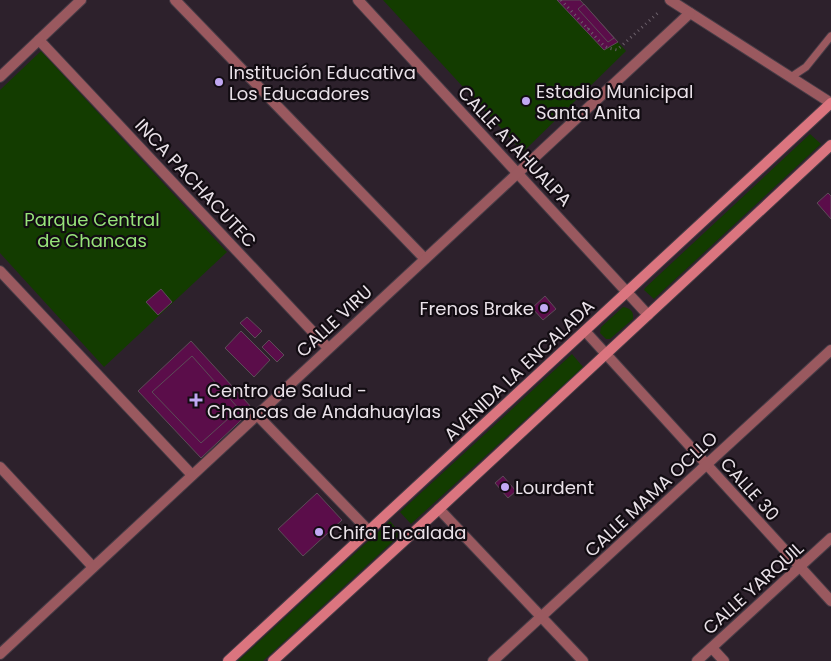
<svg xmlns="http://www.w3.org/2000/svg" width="831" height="661" font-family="Poppins,sans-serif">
  <rect width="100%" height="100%" fill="#2d212c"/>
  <g fill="#133c00">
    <path d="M 383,0 L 580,0 L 626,51 L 523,152 Z"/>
    <path d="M 41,51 L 227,252 L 104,367 L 0,253 L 0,90 Z"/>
    <path d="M 810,134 L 821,144 L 654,299 L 644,290 L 645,288 Z"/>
    <path d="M 623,307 C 630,308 634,311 633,319 L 610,339 L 606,339 L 600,333 L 601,327 Z"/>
    <path d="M 572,354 L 583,367 L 411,524 L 400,512 Z"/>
    <path d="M 390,521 L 401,534 L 263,661 L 238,661 Z"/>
  </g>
  <g fill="#5b0d4a" stroke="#5c4c57">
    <path d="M 557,0 L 580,0 L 618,42 L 604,50 Z"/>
    <path d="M 584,4 L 614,38 L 608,42 L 578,9 Z"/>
    <path d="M 828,193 L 831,196 L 831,219 L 817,203 Z"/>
    <path d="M 161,289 L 172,302 L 158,315 L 146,302 Z"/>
    <path d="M 545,296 L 556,309 L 543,320 L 532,308 Z"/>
    <path d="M 247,317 L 262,331 L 255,338 L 240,323 Z"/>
    <path d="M 241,331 L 270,360 L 254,377 L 225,348 Z"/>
    <path d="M 269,340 L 284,355 L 277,362 L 262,347 Z"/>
    <path d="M 191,341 L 253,409 L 201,458 L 138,391 Z"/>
    <path d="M 192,356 L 239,409 L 201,443 L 152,392 Z"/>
    <path d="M 503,476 L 516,491 L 508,498 L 495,483 Z"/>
    <path d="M 317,493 L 342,520 L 303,556 L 278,529 Z"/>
  </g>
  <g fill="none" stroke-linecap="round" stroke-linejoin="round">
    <g stroke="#473c46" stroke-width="9">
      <path id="lane" d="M 791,77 L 806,67 L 831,36"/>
    </g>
    <g stroke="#473c46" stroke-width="12">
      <g id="street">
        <path d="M 175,0 L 425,259"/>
        <path d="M 358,0 L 648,315"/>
        <path d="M 670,0 L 831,103"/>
        <path d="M 39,40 L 328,348"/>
        <path d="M 0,77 L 81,0"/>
        <path d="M 0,271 L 192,475"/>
        <path d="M 585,331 L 831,601"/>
        <path d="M 257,415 L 369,531"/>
        <path d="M 0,467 L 93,567"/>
        <path d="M 439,509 L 583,661"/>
        <path d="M 712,648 L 724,661"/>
        <path d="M 0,654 L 690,13"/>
        <path d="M 493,661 L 831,350"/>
        <path d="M 697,661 L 831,538"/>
      </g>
    </g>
    <g stroke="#473c46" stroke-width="12">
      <g id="secondary">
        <path d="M 228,661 L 831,103"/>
        <path d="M 273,661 L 439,509 L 831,145"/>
      </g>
    </g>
    <g stroke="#6b606a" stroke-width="3" stroke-dasharray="1 4" stroke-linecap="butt">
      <path d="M 561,0 L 603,45 L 608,48 L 617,50 L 660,11"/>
      <path d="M 588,29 L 591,25"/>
    </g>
    <use href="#lane" stroke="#9a595f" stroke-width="7"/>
    <use href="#street" stroke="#9a595f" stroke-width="10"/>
    <use href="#secondary" stroke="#db757f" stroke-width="10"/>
  </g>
  <g fill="#c1a8f3" stroke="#120c12" stroke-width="2">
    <circle cx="219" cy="82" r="5"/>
    <circle cx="526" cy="101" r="5"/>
    <circle cx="544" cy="308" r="5"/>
    <path d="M193.5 392.5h5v5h5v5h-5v5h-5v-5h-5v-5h5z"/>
    <circle cx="505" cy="487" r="5"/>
    <circle cx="319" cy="532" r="5"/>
  </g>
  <g text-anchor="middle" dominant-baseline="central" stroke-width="4.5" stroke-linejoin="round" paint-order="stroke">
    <g font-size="18" fill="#e9e1e8" stroke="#120c12" text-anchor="start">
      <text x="229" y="72">Institución Educativa<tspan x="229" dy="21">Los Educadores</tspan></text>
      <text x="536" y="91">Estadio Municipal<tspan x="536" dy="21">Santa Anita</tspan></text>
      <text x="534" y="308" text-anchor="end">Frenos Brake</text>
      <text x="207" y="390">Centro de Salud -<tspan x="207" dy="21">Chancas de Andahuaylas</tspan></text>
      <text x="515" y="487">Lourdent</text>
      <text x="329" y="532">Chifa Encalada</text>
    </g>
    <g font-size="18" fill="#e9e1e8" stroke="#120c12">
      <text transform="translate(515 146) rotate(47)">CALLE ATAHUALPA</text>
      <text transform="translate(196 183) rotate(47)">INCA PACHACUTEC</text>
      <text transform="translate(334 321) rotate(-43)">CALLE VIRU</text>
      <text transform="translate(519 370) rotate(-43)">AVENIDA LA ENCALADA</text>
      <text transform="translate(750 489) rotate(48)">CALLE 30</text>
      <text transform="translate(651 494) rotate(-43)">CALLE MAMA OCLLO</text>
      <text transform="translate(753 588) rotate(-42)">CALLE YARQUIL</text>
    </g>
    <g font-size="18" fill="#97e37a" stroke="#120c12">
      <text x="92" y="219">Parque Central<tspan x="92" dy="21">de Chancas</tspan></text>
    </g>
  </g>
</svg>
